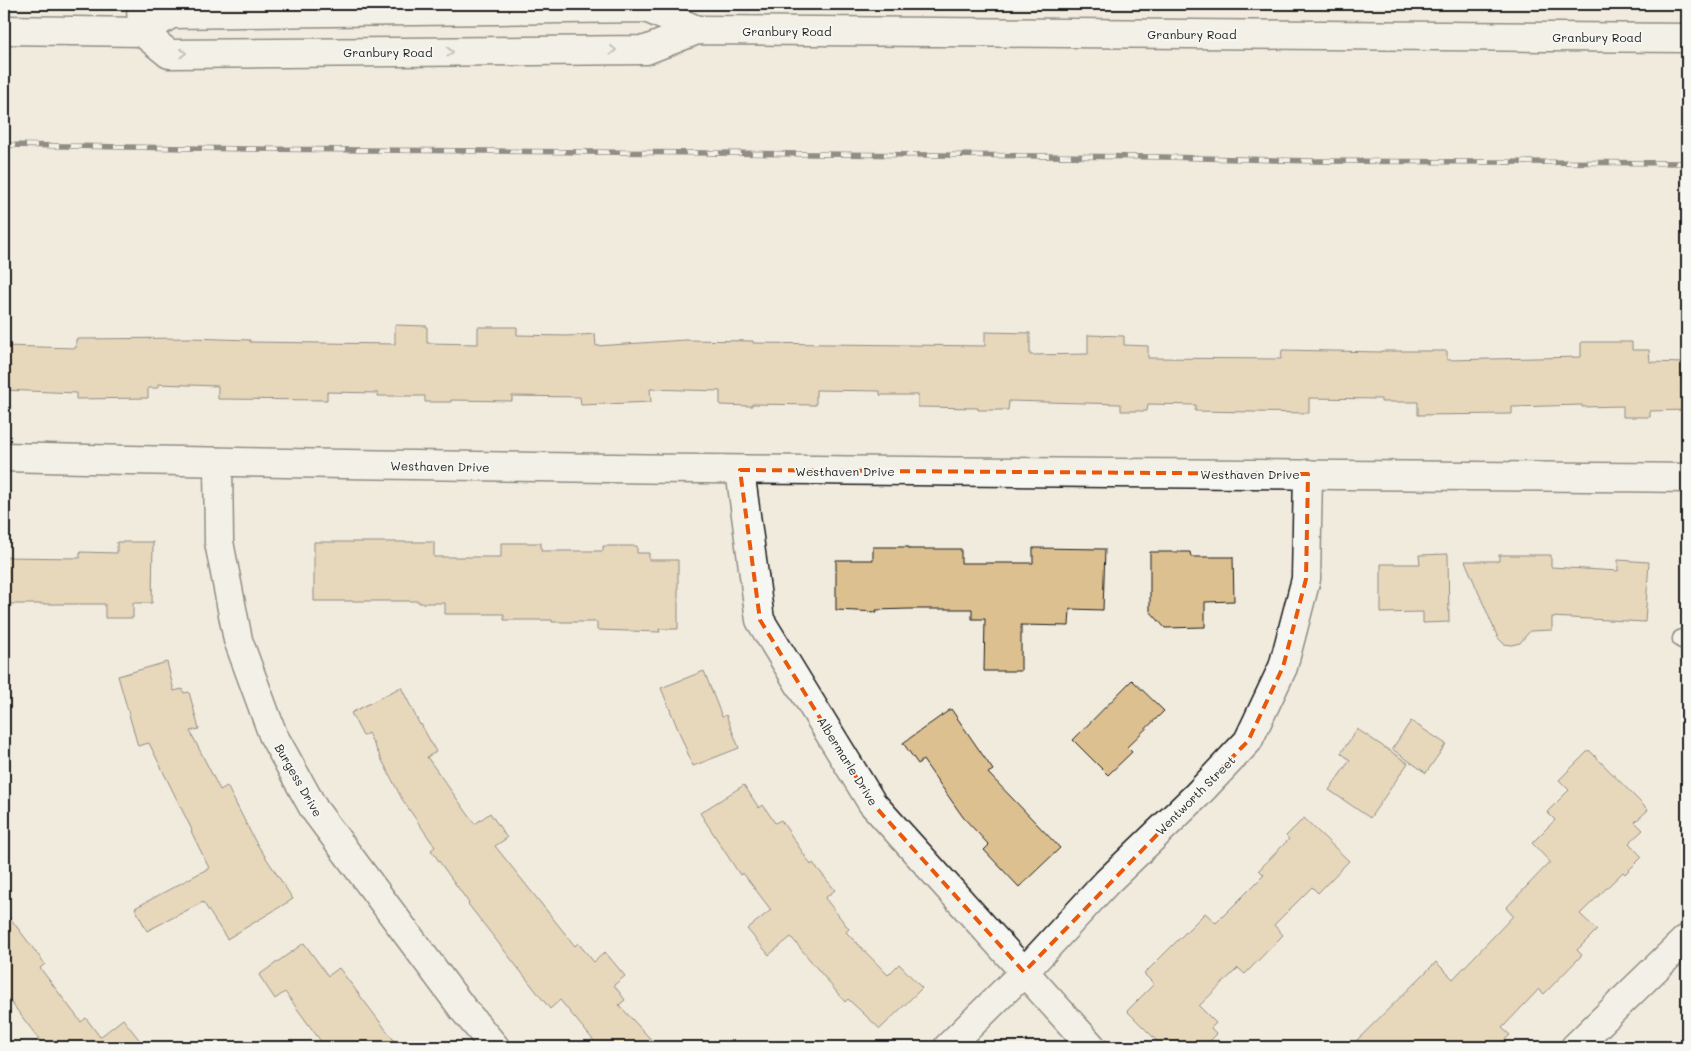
<svg xmlns="http://www.w3.org/2000/svg" width="1691" height="1051" font-family="Mali,sans-serif">
  <rect width="100%" height="100%" fill="#f1ebde"/>
  <filter id="ink" filterUnits="userSpaceOnUse"><feTurbulence type="fractalNoise" baseFrequency=".02" numOctaves="2"/><feDisplacementMap in="SourceGraphic" scale="10" xChannelSelector="R" yChannelSelector="G"/><feConvolveMatrix kernelMatrix="1 2 1 2 8 2 1 2 1" color-interpolation-filters="sRGB"/></filter>
  <g filter="url(#ink)">
    <g fill="#dcc090" stroke="#1c1c1c">
      <path d="M 395,325 L 427,326 L 427,343 L 478,344 L 478,327 L 517,327 L 517,335 L 567,336 L 595,334 L 596,346 L 685,340 L 753,341 L 753,343 L 985,346 L 985,332 L 1030,333 L 1030,355 L 1088,354 L 1088,335 L 1124,336 L 1124,345 L 1148,346 L 1148,358 L 1281,359 L 1282,350 L 1381,352 L 1381,351 L 1447,351 L 1447,360 L 1581,357 L 1581,342 L 1632,342 L 1632,350 L 1649,350 L 1650,362 L 1687,363 L 1687,410 L 1650,411 L 1650,417 L 1623,417 L 1623,406 L 1582,407 L 1582,405 L 1512,407 L 1512,414 L 1418,415 L 1418,402 L 1381,402 L 1381,399 L 1309,398 L 1309,413 L 1195,411 L 1196,405 L 1148,404 L 1147,411 L 1121,411 L 1121,404 L 1009,401 L 1008,410 L 978,410 L 978,408 L 918,407 L 918,395 L 880,395 L 880,391 L 816,390 L 816,405 L 752,404 L 752,406 L 720,405 L 720,391 L 650,389 L 651,402 L 581,405 L 580,397 L 512,396 L 512,401 L 451,400 L 451,402 L 425,402 L 425,396 L 378,396 L 378,393 L 327,392 L 327,400 L 218,399 L 218,386 L 158,384 L 158,388 L 148,388 L 148,398 L 76,399 L 76,393 L 4,390 L 4,346 L 76,348 L 76,339 L 191,338 L 250,340 L 250,342 L 395,344 Z"/>
      <path d="M 117,542 L 153,542 L 152,603 L 133,603 L 133,618 L 105,618 L 105,604 L 4,604 L 4,557 L 80,558 L 80,552 L 117,553 Z"/>
      <path d="M 314,542 L 434,542 L 434,557 L 501,557 L 501,543 L 541,543 L 541,551 L 603,551 L 603,546 L 637,546 L 637,553 L 649,553 L 649,560 L 678,560 L 678,629 L 659,629 L 660,632 L 597,630 L 597,622 L 552,622 L 552,620 L 504,620 L 504,614 L 445,614 L 445,603 L 419,603 L 419,601 L 314,601 Z"/>
      <path d="M 873,547 L 909,547 L 909,549 L 961,549 L 961,563 L 1033,563 L 1033,548 L 1105,549 L 1103,610 L 1070,609 L 1069,626 L 1021,625 L 1021,671 L 984,671 L 985,619 L 972,619 L 972,609 L 909,609 L 876,610 L 877,612 L 836,610 L 836,560 L 873,560 Z"/>
      <path d="M 1150,552 L 1190,552 L 1191,557 L 1233,557 L 1234,601 L 1205,602 L 1205,627 L 1165,628 L 1150,611 Z"/>
      <path d="M 1448,554 L 1449,622 L 1423,623 L 1423,612 L 1381,613 L 1381,564 L 1420,564 L 1419,555 Z"/>
      <path d="M 1499,555 L 1551,555 L 1551,567 L 1618,571 L 1618,560 L 1649,562 L 1645,622 L 1552,617 L 1552,630 L 1530,631 L 1520,643 L 1512,645 L 1504,644 L 1498,638 L 1465,561 L 1499,561 Z"/>
      <path d="M 167,662 L 174,691 L 182,689 L 184,693 L 189,692 L 199,729 L 190,731 L 220,790 L 227,786 L 255,841 L 293,899 L 227,939 L 203,902 L 147,931 L 135,908 L 209,868 L 191,831 L 192,830 L 149,743 L 138,746 L 118,676 Z"/>
      <path d="M 704,671 L 722,717 L 726,715 L 739,748 L 693,766 L 661,688 Z"/>
      <path d="M 1132,680 L 1164,711 L 1127,747 L 1132,752 L 1108,775 L 1073,740 Z"/>
      <path d="M 401,687 L 420,725 L 421,724 L 436,752 L 427,757 L 475,824 L 490,813 L 507,838 L 495,846 L 575,946 L 578,943 L 594,962 L 605,952 L 625,976 L 614,985 L 625,1000 L 619,1005 L 658,1047 L 599,1047 L 560,1000 L 550,1009 L 468,904 L 469,903 L 431,850 L 435,847 L 402,799 L 368,733 L 363,736 L 351,713 Z"/>
      <path d="M 951,709 L 993,770 L 988,773 L 1060,848 L 1019,887 L 984,850 L 989,845 L 963,817 L 923,760 L 918,764 L 903,743 Z"/>
      <path d="M 1411,721 L 1446,744 L 1426,773 L 1392,749 Z"/>
      <path d="M 1357,729 L 1408,763 L 1370,818 L 1329,790 L 1350,760 L 1341,753 Z"/>
      <path d="M 1589,750 L 1648,810 L 1635,822 L 1643,830 L 1629,843 L 1642,857 L 1625,874 L 1623,872 L 1580,914 L 1597,930 L 1577,950 L 1582,955 L 1544,994 L 1539,989 L 1502,1028 L 1510,1035 L 1497,1047 L 1350,1047 L 1436,962 L 1453,979 L 1513,916 L 1506,908 L 1550,862 L 1532,843 L 1555,820 L 1547,812 L 1569,790 L 1559,780 Z"/>
      <path d="M 744,785 L 759,808 L 763,805 L 775,823 L 781,820 L 811,865 L 813,863 L 835,890 L 825,898 L 849,929 L 846,932 L 888,975 L 899,964 L 922,988 L 880,1029 L 848,999 L 845,1002 L 791,937 L 769,955 L 747,929 L 771,910 L 743,873 L 740,875 L 700,813 Z"/>
      <path d="M 1304,818 L 1349,861 L 1318,893 L 1312,887 L 1274,925 L 1283,935 L 1245,974 L 1238,968 L 1199,1006 L 1216,1023 L 1211,1028 L 1217,1034 L 1204,1047 L 1163,1047 L 1127,1011 L 1154,984 L 1144,974 L 1205,913 L 1216,923 L 1264,875 L 1259,870 L 1289,839 L 1286,836 Z"/>
      <path d="M 4,910 L 45,964 L 40,968 L 81,1022 L 86,1018 L 100,1037 L 123,1019 L 145,1047 L 45,1047 L 4,993 Z"/>
      <path d="M 304,943 L 328,976 L 339,968 L 399,1047 L 325,1047 L 285,992 L 275,999 L 259,975 Z"/>
    </g>
    <g fill="none" stroke-linecap="round" stroke-linejoin="round">
      <g stroke="#1c1c1c" stroke-width="21">
        <path id="lane" d="M 1682,639 L 1687,641"/>
      </g>
      <g stroke="#1c1c1c" stroke-width="31">
        <g id="street">
          <path d="M 4,457 C 565,471 1126,472 1687,478"/>
          <path d="M 218,462 L 219,542 L 238,640 L 273,735 L 314,809 L 463,1009 L 495,1047"/>
          <path d="M 740,470 L 760,620 L 872,803 L 1092,1047"/>
          <path d="M 948,1047 L 1024,972 L 1107,882 L 1197,795 L 1248,741 L 1283,667 L 1306,579 L 1308,474"/>
          <path d="M 1575,1047 L 1685,940"/>
        </g>
      </g>
      <g stroke="#1c1c1c" stroke-width="31">
        <g id="secondary">
          <path d="M 141,4 L 142,32"/>
          <path d="M 4,30 L 142,32 L 171,14 L 646,8 L 697,30"/>
          <path d="M 142,32 L 169,54 L 646,50 L 697,30 L 1687,38"/>
        </g>
      </g>
      <use href="#lane" stroke="#f6f6f2" stroke-width="18"/>
      <use href="#street" stroke="#f6f6f2" stroke-width="28"/>
      <use href="#secondary" stroke="#f6f6f2" stroke-width="28"/>
      <g stroke="#1c1c1c" stroke-width="5.5">
        <path id="rail" d="M 4,145 L 248,149 L 1163,157 L 1315,161 L 1687,163"/>
      </g>
      <use href="#rail" stroke="#f6f6f2" stroke-width="4" stroke-dasharray="11" stroke-linecap="butt"/>
    </g>
    <defs><path id="oneway-chevron" d="M-2-3.5L2.5 0L-2 3.5" fill="none" stroke-width="1.6" stroke-linecap="round" stroke-linejoin="round" transform="scale(1.25)"/></defs>
    <g stroke="#949492">
      <use href="#oneway-chevron" transform="translate(613 50)"/>
      <use href="#oneway-chevron" transform="translate(450 52)"/>
      <use href="#oneway-chevron" transform="translate(183 53)"/>
    </g>
  </g>
  <path d="M0 0H1691V1051H0ZM 740,470 L 1308,474 L 1306,579 L 1283,667 L 1248,741 L 1024,972 L 872,803 L 760,620 Z" fill="#f1ebde" fill-opacity=".55" fill-rule="evenodd"/>
  <path fill="none" stroke="#e8590c" stroke-width="4" stroke-dasharray="10 6" stroke-linejoin="round" d="M 740,470 L 1308,474 L 1306,579 L 1283,667 L 1248,741 L 1024,972 L 872,803 L 760,620 Z"/>
  <g text-anchor="middle" dominant-baseline="central" stroke-width="4" stroke-linejoin="round" paint-order="stroke">
    <g font-size="12" fill="#1c1c1c" stroke="#f6f6f2">
      <text x="787" y="31">Granbury Road</text>
      <text x="1192" y="34">Granbury Road</text>
      <text x="1597" y="37">Granbury Road</text>
      <text x="388" y="52">Granbury Road</text>
      <text transform="translate(440 466) rotate(1)">Westhaven Drive</text>
      <text x="845" y="471">Westhaven Drive</text>
      <text x="1250" y="474">Westhaven Drive</text>
      <text transform="translate(848 761) rotate(58)">Albermarle Drive</text>
      <text transform="translate(299 780) rotate(60)">Burgess Drive</text>
      <text transform="translate(1195 795) rotate(-45)">Wentworth Street</text>
    </g>
  </g>
  <rect width="1691" height="1051" fill="none" stroke="#f6f6f2" stroke-width="20"/>
  <rect x="10" y="10" width="1671" height="1031" fill="none" stroke="#1c1c1c" stroke-width="2" filter="url(#ink)"/>
</svg>
